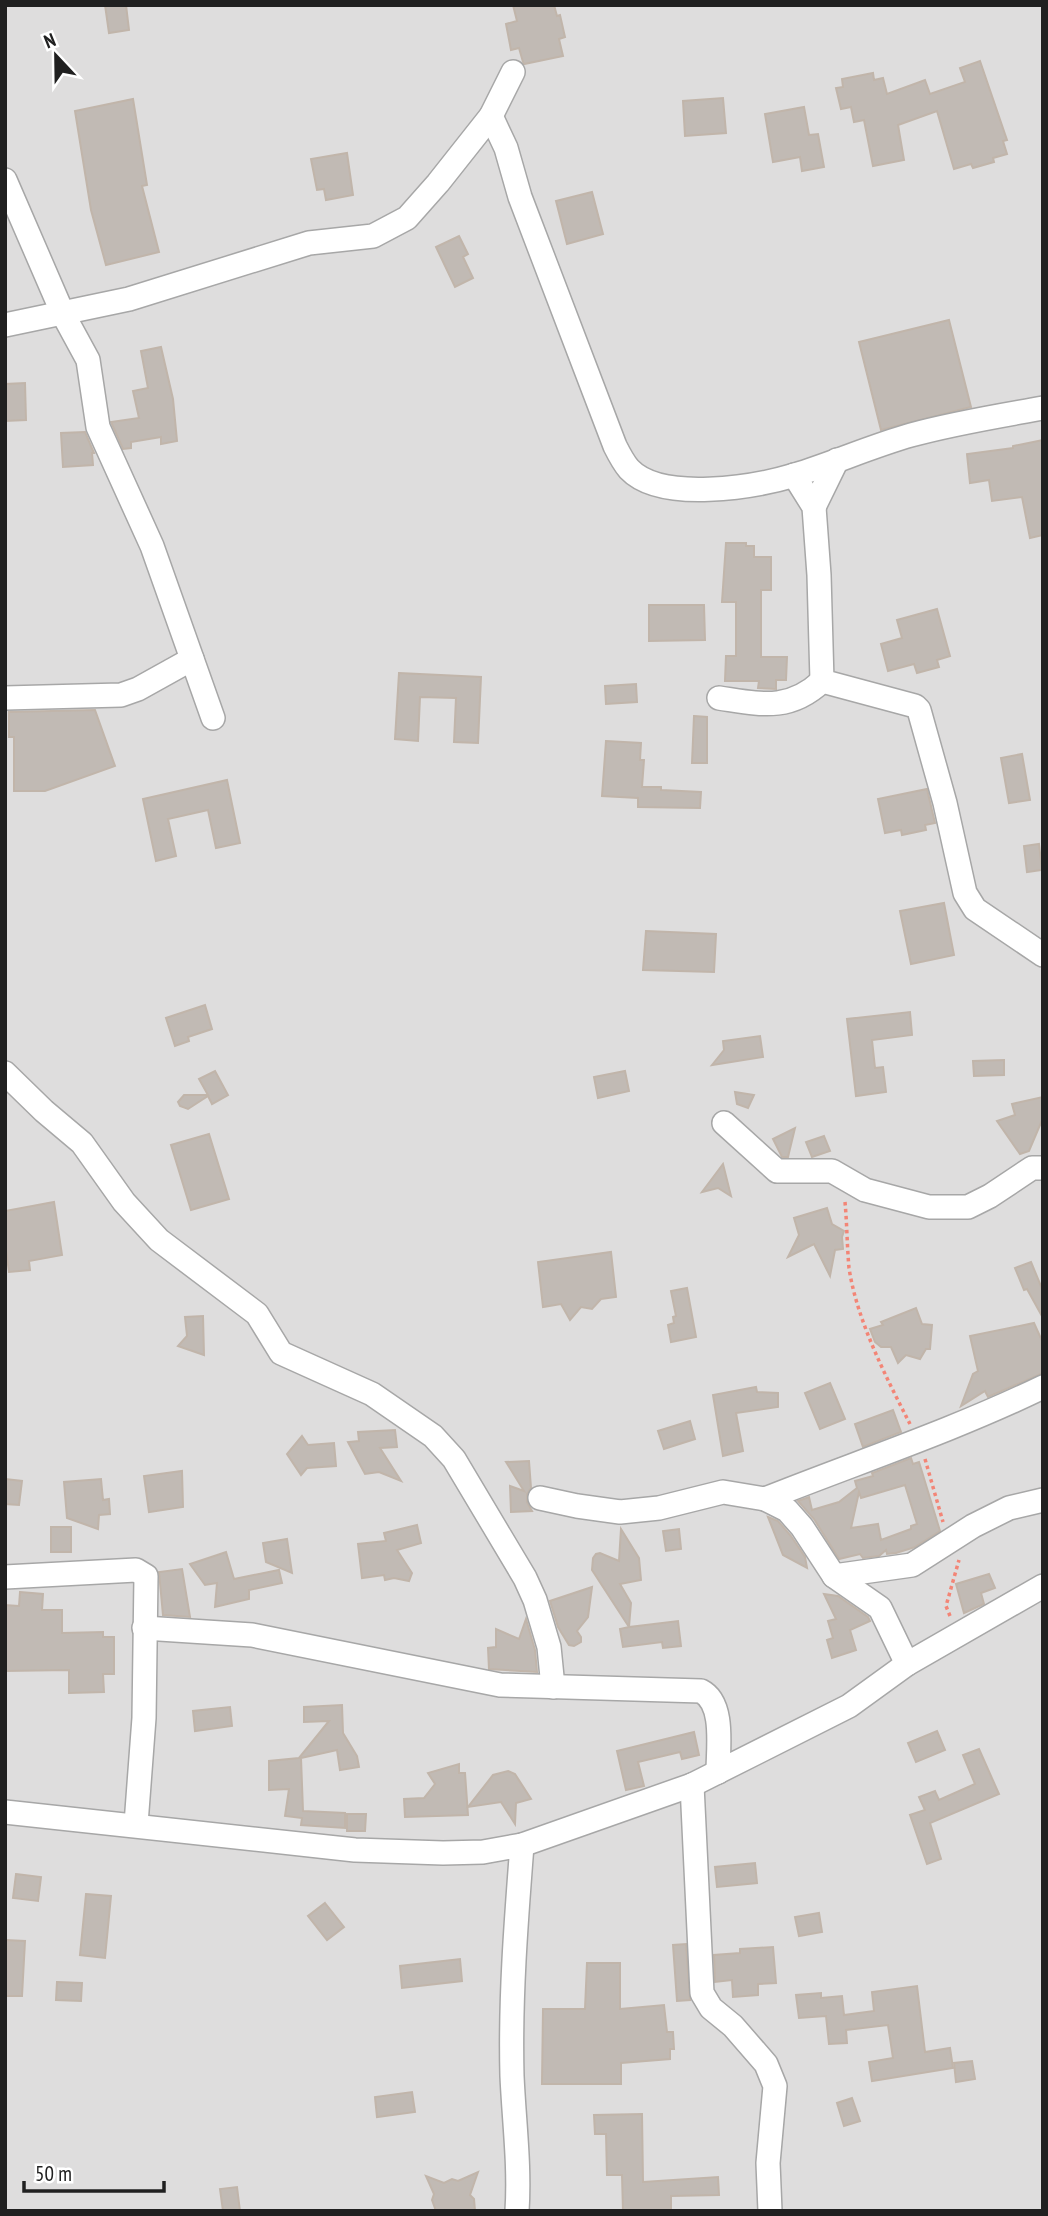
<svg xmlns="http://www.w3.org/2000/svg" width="1048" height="2216" font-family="'PT Sans Narrow',sans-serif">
  <rect width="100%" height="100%" fill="#f0ede7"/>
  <rect fill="#dedddd" x="5" y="5" width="1038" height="2206"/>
  <g fill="#c1bab4" stroke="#c1b5aa" stroke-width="2" fill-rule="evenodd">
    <path d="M 105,5 L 126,5 L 129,30 L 109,33 Z"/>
    <path d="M 513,5 L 554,5 L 557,16 L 560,15 L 565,37 L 559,39 L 563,56 L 524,64 L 523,62 L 519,48 L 511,50 L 506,24 L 517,21 Z"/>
    <path d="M 980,61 L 1007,140 L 1003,141 L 1007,154 L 993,158 L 994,162 L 973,168 L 971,164 L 954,169 L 937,111 L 898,125 L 904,160 L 873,166 L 864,120 L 854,122 L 851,107 L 841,109 L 836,88 L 843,87 L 842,79 L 873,73 L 874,80 L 883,78 L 887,94 L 925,80 L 930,94 L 965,82 L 960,68 Z"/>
    <path d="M 723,98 L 726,133 L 685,136 L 683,101 Z"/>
    <path d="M 133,99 L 147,185 L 142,186 L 159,252 L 106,265 L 91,210 L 75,111 Z"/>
    <path d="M 804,107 L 809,135 L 818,134 L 824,167 L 802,171 L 800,157 L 773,162 L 765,114 Z"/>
    <path d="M 347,153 L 353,195 L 326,200 L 324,189 L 317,190 L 311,159 Z"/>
    <path d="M 592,192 L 603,234 L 567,244 L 556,201 Z"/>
    <path d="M 459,236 L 468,254 L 463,257 L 473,278 L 455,287 L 436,247 Z"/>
    <path d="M 949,320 L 971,407 L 881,430 L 859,342 Z"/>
    <path d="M 161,347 L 173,399 L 177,441 L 161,444 L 161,437 L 131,442 L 131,448 L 123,449 L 111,422 L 139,418 L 133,391 L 148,388 L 141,351 Z"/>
    <path d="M 25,383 L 26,420 L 5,421 L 5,384 Z"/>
    <path d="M 85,432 L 94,453 L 92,453 L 93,465 L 63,467 L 61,433 Z"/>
    <path d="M 1043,440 L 1043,535 L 1030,538 L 1022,497 L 992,501 L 989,480 L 970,483 L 967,454 L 1013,448 L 1013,446 Z"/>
    <path d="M 726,543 L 746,543 L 746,546 L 754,546 L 754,557 L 771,557 L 771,590 L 761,590 L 761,657 L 787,657 L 786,680 L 776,680 L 776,689 L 758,688 L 759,681 L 725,681 L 726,656 L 736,656 L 736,602 L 722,602 Z"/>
    <path d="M 649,605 L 704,605 L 705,640 L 649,641 Z"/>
    <path d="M 937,609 L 950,656 L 937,660 L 939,667 L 917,673 L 914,664 L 888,671 L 881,644 L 902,638 L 897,620 Z"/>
    <path d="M 399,673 L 481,677 L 478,743 L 454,742 L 456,698 L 420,697 L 418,741 L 395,739 Z"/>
    <path d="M 636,684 L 637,702 L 606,704 L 605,686 Z"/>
    <path d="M 95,710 L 115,766 L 45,791 L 14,791 L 14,737 L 9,737 L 9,712 Z"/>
    <path d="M 694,716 L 707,717 L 707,763 L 692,763 Z"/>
    <path d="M 606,741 L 641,743 L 640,760 L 644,760 L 642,787 L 661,787 L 661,790 L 701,792 L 700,808 L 638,807 L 638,798 L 602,796 Z"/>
    <path d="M 1022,754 L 1030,800 L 1009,803 L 1001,758 Z"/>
    <path d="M 227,780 L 240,843 L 216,848 L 208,810 L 168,819 L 176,856 L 156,861 L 143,799 Z"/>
    <path d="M 927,789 L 935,823 L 925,825 L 926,830 L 902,835 L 901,830 L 885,833 L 878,799 Z"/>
    <path d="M 1039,844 L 1042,870 L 1027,872 L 1024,846 Z"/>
    <path d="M 944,903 L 954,955 L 911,964 L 900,911 Z"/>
    <path d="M 646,931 L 716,934 L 714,972 L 643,970 Z"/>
    <path d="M 205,1005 L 212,1029 L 188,1037 L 189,1041 L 175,1046 L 166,1018 Z"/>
    <path d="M 910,1012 L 912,1035 L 872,1040 L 875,1068 L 883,1067 L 886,1092 L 856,1096 L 847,1019 Z"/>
    <path d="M 760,1036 L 763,1057 L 712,1065 L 724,1050 L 723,1041 Z"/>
    <path d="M 1004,1060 L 1004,1075 L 974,1076 L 973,1061 Z"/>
    <path d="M 215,1071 L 228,1095 L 212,1104 L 208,1096 L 188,1109 L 180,1106 L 178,1102 L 184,1095 L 208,1095 L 199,1079 Z"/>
    <path d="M 625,1071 L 629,1091 L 598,1098 L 594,1077 Z"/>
    <path d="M 735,1092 L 754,1095 L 748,1108 L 737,1104 Z"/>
    <path d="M 1043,1097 L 1043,1118 L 1029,1151 L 1020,1154 L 997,1121 L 1015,1115 L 1012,1104 Z"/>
    <path d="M 795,1128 L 788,1157 L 782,1157 L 773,1139 Z"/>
    <path d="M 209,1134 L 229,1199 L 191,1210 L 171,1145 Z"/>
    <path d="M 824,1136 L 830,1151 L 812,1157 L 806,1142 Z"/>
    <path d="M 723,1164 L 731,1196 L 718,1188 L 702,1192 Z"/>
    <path d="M 54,1202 L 62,1255 L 29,1261 L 30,1270 L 9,1272 L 5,1243 L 5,1211 Z"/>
    <path d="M 827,1208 L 832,1224 L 844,1231 L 842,1237 L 843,1249 L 835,1250 L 830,1276 L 814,1244 L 788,1257 L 799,1235 L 794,1218 Z"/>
    <path d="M 611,1252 L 616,1297 L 601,1299 L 592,1309 L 581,1307 L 570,1320 L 561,1304 L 543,1307 L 538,1262 Z"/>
    <path d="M 1031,1262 L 1043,1291 L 1043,1318 L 1027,1289 L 1024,1290 L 1015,1268 Z"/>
    <path d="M 687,1288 L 696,1337 L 671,1342 L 668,1325 L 674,1323 L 673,1317 L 676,1316 L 671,1291 Z"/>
    <path d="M 916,1308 L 922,1324 L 932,1325 L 930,1349 L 926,1349 L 920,1359 L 906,1355 L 898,1363 L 891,1347 L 881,1347 L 875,1342 L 870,1329 L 883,1325 L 881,1322 Z"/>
    <path d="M 203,1316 L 204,1355 L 178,1346 L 187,1336 L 185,1317 Z"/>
    <path d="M 1034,1323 L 1043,1343 L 1043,1373 L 988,1397 L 985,1391 L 961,1406 L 973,1374 L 978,1371 L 970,1336 Z"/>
    <path d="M 830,1383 L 845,1419 L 820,1429 L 805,1393 Z"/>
    <path d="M 756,1387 L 757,1392 L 778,1393 L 778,1407 L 736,1413 L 743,1451 L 723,1456 L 713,1395 Z"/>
    <path d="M 893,1410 L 901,1432 L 863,1447 L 855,1424 Z"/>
    <path d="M 690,1421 L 695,1439 L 664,1449 L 658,1431 Z"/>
    <path d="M 395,1430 L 397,1447 L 380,1448 L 401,1481 L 379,1472 L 365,1474 L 348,1442 L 359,1441 L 358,1432 Z"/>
    <path d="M 302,1436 L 308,1445 L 334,1443 L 336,1466 L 307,1468 L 301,1475 L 287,1454 Z"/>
    <path d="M 911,1458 L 913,1464 L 919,1462 L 940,1531 L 915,1547 L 896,1553 L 887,1554 L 886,1550 L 879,1556 L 863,1558 L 860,1554 L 839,1559 L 814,1519 L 798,1501 L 809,1497 L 812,1510 L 839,1502 L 857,1488 L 855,1481 L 873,1476 L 872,1473 ZM 905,1485 L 917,1524 L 911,1526 L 911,1529 L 881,1540 L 878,1524 L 851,1528 L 859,1492 L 861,1498 Z"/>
    <path d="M 529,1461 L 531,1488 L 527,1494 L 527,1502 L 532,1511 L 511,1512 L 510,1486 L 524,1491 L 506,1462 Z"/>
    <path d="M 182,1471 L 183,1507 L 149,1512 L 144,1476 Z"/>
    <path d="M 5,1479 L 22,1481 L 19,1505 L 5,1504 Z"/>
    <path d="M 101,1479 L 103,1500 L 109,1499 L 110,1514 L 99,1515 L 98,1529 L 67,1518 L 64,1482 Z"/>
    <path d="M 768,1517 L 778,1521 L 791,1536 L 805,1557 L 807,1568 L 783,1555 Z"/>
    <path d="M 417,1525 L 421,1543 L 397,1550 L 412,1573 L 409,1581 L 394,1578 L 385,1580 L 384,1575 L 362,1578 L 358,1544 L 386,1541 L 384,1533 Z"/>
    <rect x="51" y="1527" width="20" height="25"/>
    <path d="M 621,1529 L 639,1558 L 641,1580 L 620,1584 L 631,1603 L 629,1627 L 678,1621 L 681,1646 L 663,1648 L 662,1642 L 623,1647 L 620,1629 L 629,1627 L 592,1570 L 593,1558 L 596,1554 L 600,1553 L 619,1561 Z"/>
    <path d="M 679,1529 L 681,1549 L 666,1551 L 663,1531 Z"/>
    <path d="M 287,1539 L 292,1573 L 266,1562 L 263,1543 Z"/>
    <path d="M 226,1552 L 234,1579 L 279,1570 L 282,1583 L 249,1590 L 249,1599 L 215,1607 L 217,1583 L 205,1585 L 190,1564 Z"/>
    <path d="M 182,1569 L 190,1617 L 163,1615 L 159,1572 Z"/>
    <path d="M 989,1574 L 995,1588 L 981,1593 L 984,1604 L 964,1613 L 956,1584 Z"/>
    <path d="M 592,1587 L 588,1617 L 577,1631 L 581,1637 L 581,1642 L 574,1646 L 569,1645 L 558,1627 L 550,1601 Z"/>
    <path d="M 20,1592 L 43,1594 L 42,1610 L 62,1610 L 62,1633 L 103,1632 L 103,1637 L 114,1637 L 114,1674 L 103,1674 L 104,1692 L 69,1693 L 69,1670 L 5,1671 L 5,1605 L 19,1606 Z"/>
    <path d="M 824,1594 L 838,1596 L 868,1617 L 870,1621 L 850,1630 L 856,1650 L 832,1658 L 827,1640 L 833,1638 L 828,1621 L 836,1619 Z"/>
    <path d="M 526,1619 L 535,1650 L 537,1672 L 489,1669 L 488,1648 L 496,1647 L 496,1629 L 519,1639 Z"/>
    <path d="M 342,1705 L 343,1733 L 357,1756 L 359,1767 L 340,1770 L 337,1750 L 301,1758 L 303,1811 L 345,1813 L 345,1828 L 301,1825 L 302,1818 L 285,1816 L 289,1789 L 269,1790 L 269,1761 L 299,1758 L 329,1721 L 304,1722 L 304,1707 Z"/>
    <path d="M 230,1707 L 232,1726 L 195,1731 L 193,1711 Z"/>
    <path d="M 937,1731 L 945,1750 L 916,1762 L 908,1743 Z"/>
    <path d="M 694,1732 L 699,1755 L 682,1759 L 680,1752 L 638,1762 L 644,1786 L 626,1790 L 617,1751 Z"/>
    <path d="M 979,1749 L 999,1794 L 930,1823 L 941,1859 L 927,1864 L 910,1815 L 925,1810 L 919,1797 L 935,1791 L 939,1800 L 975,1784 L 963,1755 Z"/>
    <path d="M 459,1764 L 459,1773 L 465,1773 L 468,1815 L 405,1817 L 404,1799 L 424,1798 L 435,1784 L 428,1773 Z"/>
    <path d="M 508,1771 L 515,1774 L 531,1799 L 516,1803 L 515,1824 L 501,1802 L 468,1807 L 493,1775 Z"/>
    <path d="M 347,1814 L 366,1814 L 365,1831 L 347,1831 Z"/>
    <path d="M 755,1863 L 757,1883 L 717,1887 L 715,1867 Z"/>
    <path d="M 16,1874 L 41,1877 L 38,1901 L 13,1898 Z"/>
    <path d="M 86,1894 L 111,1896 L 105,1958 L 80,1955 Z"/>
    <path d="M 325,1903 L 344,1927 L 327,1940 L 308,1916 Z"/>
    <path d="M 819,1913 L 822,1932 L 799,1936 L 795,1917 Z"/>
    <path d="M 5,1940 L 25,1941 L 22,1996 L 5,1996 Z"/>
    <path d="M 686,1944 L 690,2000 L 677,2001 L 673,1945 Z"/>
    <path d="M 773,1947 L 776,1983 L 758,1984 L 758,1995 L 733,1997 L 732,1980 L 715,1982 L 714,1955 L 740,1953 L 740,1949 Z"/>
    <path d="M 460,1959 L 462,1981 L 402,1988 L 400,1966 Z"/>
    <path d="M 587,1963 L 620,1963 L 620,2009 L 664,2005 L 667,2032 L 673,2032 L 674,2049 L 670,2049 L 670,2059 L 621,2063 L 621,2084 L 542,2084 L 543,2009 L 585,2009 Z"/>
    <path d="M 57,1982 L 82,1983 L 81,2001 L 56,2000 Z"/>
    <path d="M 917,1986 L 925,2052 L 950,2048 L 953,2068 L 872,2081 L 869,2062 L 893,2058 L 888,2025 L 846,2030 L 847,2043 L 829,2044 L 826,2016 L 799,2018 L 796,1995 L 821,1993 L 821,1998 L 842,1996 L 844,2015 L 874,2011 L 872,1992 Z"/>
    <path d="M 972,2061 L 975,2079 L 956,2082 L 954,2063 Z"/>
    <path d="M 412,2092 L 415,2112 L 377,2117 L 375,2097 Z"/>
    <path d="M 852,2098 L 860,2121 L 844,2126 L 837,2103 Z"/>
    <path d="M 642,2114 L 643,2182 L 718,2177 L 719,2195 L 671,2196 L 671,2211 L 623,2211 L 622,2175 L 607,2175 L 606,2134 L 595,2134 L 594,2115 Z"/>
    <path d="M 478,2172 L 470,2195 L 474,2199 L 475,2211 L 436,2211 L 432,2200 L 434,2194 L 426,2176 L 444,2183 L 452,2179 L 458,2181 Z"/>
    <path d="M 237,2187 L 240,2211 L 223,2211 L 220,2189 Z"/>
  </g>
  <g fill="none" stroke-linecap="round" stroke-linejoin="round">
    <g stroke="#a7a7a7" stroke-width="26">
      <g id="minor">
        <path d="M 491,116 L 506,148 L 520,197 L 615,446 C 619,454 623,462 629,469 C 661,503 755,487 795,475 C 834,463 872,446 911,435 C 954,423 999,416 1043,408"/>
        <path d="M 5,180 L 63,314 L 88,360 L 98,427 L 152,546 L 213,718"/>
        <path d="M 5,325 L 129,299 L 309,243 L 373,236 L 407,218 L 438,183 L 491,116 L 513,72"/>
        <path d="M 794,475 L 814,507 L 819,575 L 822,681 L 915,706 L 919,710 L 945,803 L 965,893 L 975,909 L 1043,955"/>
        <path d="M 814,507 L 837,460"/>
        <path d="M 5,698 L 121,695 L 138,689 L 192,659"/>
        <path d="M 719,698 C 760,704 789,712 822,681"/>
        <path d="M 5,1073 L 44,1111 L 82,1143 L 124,1202 L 159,1240 L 257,1314 L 281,1353 L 372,1394 L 433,1436 L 454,1459 L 525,1578 L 535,1600 L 549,1647 L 553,1687"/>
        <path d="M 724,1123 L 777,1171 L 832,1171 L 865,1190 L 929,1207 L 968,1207 L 990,1196 L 1032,1168 L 1043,1168"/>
        <path d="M 540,1498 L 577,1506 L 620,1512 L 659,1508 L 723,1492 L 765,1499 L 787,1510 L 802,1527 L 834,1576 L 880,1608 L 907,1664"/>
        <path d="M 765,1499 C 858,1462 952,1431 1043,1387"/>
        <path d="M 834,1576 L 912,1565 L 973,1526 L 1009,1508 L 1043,1500"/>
        <path d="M 5,1577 L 136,1570 L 146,1576 L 144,1718 L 136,1824"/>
        <path d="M 144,1628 L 252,1635 L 500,1685 L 701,1691 C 725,1703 718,1748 718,1772"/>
        <path d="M 692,1785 L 702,1993 L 711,2008 L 733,2026 L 766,2064 L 775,2086 L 768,2163 L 770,2211"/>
        <path d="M 5,1812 L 355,1850 L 443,1853 L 483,1852 L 522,1845 L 692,1785 L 849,1706 L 907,1664 L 1043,1586"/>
        <path d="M 517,2211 C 520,2166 514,2121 512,2076 C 510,1999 516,1922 522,1845"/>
      </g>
    </g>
    <g stroke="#f38576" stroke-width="3.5" stroke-dasharray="3.5 3.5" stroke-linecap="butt">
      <path d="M 845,1202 C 847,1224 847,1246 849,1268 C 857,1321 886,1377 910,1424"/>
      <path d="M 925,1459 L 943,1522"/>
      <path d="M 950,1616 L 946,1606 L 959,1560"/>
    </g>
    <use href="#minor" stroke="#fff" stroke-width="23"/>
  </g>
  <rect width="1048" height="2216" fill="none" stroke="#202020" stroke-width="14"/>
  <g transform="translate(56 56) rotate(338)" stroke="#ffffff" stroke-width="5" paint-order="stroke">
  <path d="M0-5L12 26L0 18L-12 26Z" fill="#202020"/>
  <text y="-10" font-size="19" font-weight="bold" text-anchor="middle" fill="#202020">N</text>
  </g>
  <path d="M24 2181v10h140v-10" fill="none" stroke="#202020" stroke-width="3.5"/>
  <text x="35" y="2181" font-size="21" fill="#202020" stroke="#ffffff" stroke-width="5" paint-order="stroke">50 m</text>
</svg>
